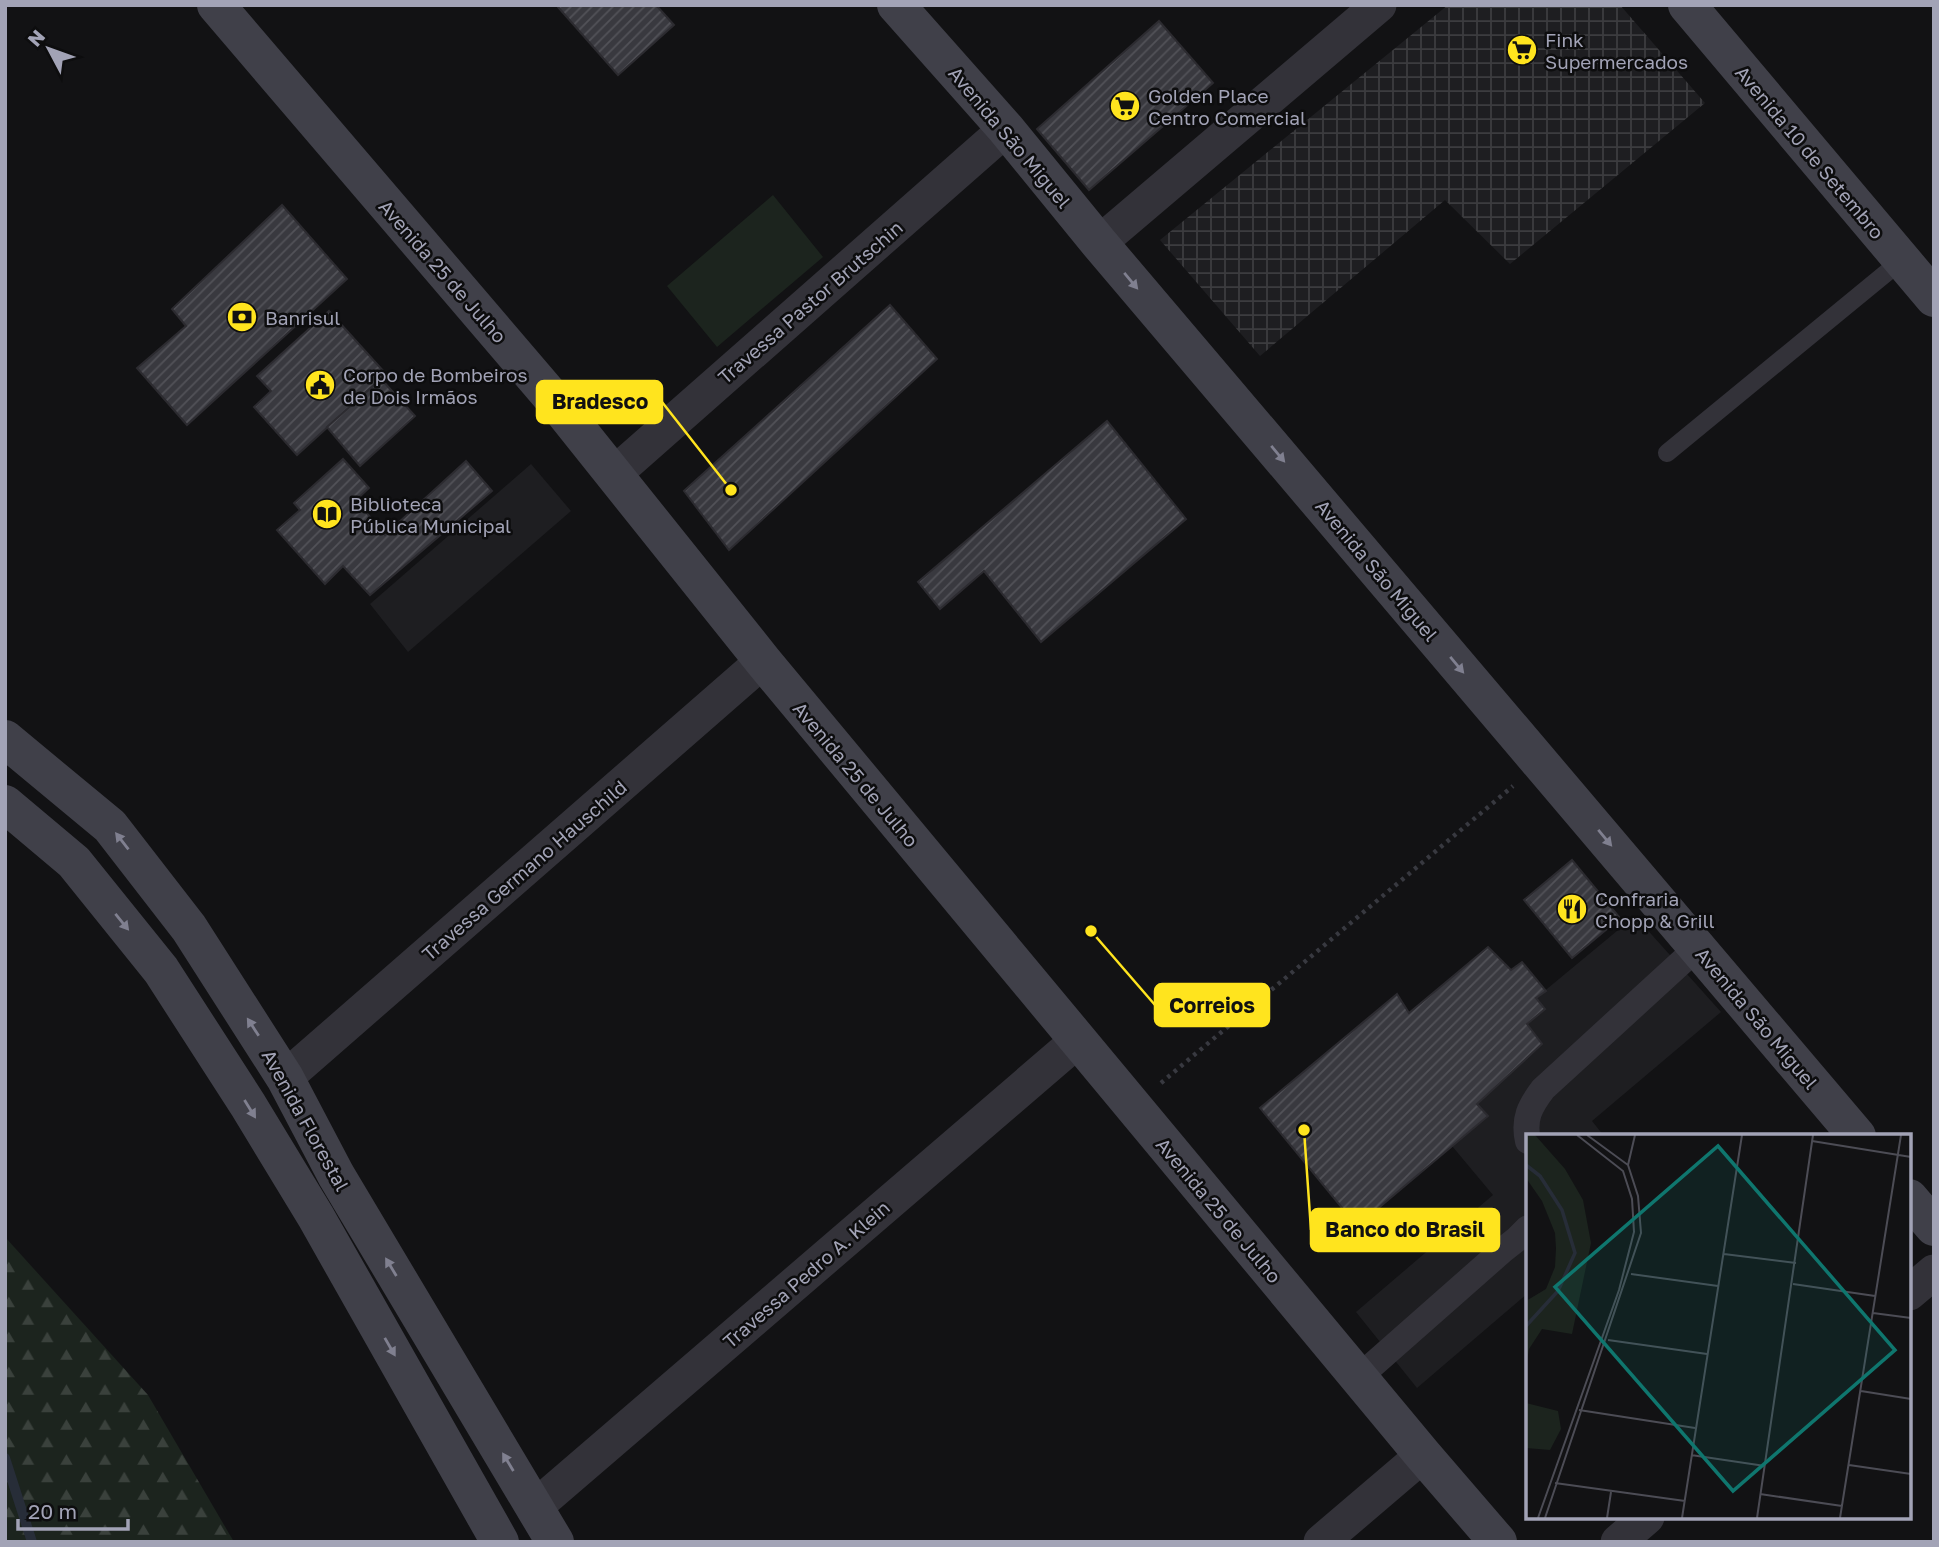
<svg xmlns="http://www.w3.org/2000/svg" width="1939" height="1547" font-family="'Golos Text',sans-serif">
  <defs>
    <pattern id="industrial-grid" width="8" height="8" patternUnits="userSpaceOnUse" patternTransform="scale(1.75)"><rect width="8" height="8" fill="#1e1e21"/><path d="M0 4h8M4 0v8" fill="none" stroke="#3c3c3f"/></pattern>
    <pattern id="forest-firs" width="22" height="20" patternUnits="userSpaceOnUse" patternTransform="scale(1.75)"><rect width="22" height="20" fill="#1c241e"/><path d="M5 1l3.5 6h-7zM16 11l3.5 6h-7z" fill="#3a413c"/></pattern>
    <pattern id="building-hatch" width="6" height="6" patternUnits="userSpaceOnUse" patternTransform="scale(1.75)"><rect width="6" height="6" fill="#39393f"/><path d="M-1 1l2-2M0 6l6-6M5 7l2-2" fill="none" stroke="#525258"/></pattern>
  </defs>
  <rect width="100%" height="100%" fill="#121214"/>
  <g fill="#1e1e21">
    <path d="M 531,464 L 571,511 L 408,652 L 370,604 Z"/>
    <path d="M 1635,916 L 1721,1012 L 1592,1121 L 1604,1136 L 1528,1136 L 1528,1293 L 1417,1388 L 1356,1312 L 1493,1195 L 1452,1146 L 1477,1104 L 1542,1044 L 1527,1024 L 1545,1009 L 1536,998 Z"/>
  </g>
  <path fill="url(#industrial-grid)" d="M 1448,5 L 1620,5 L 1705,103 L 1510,264 L 1445,200 L 1260,356 L 1160,240 Z"/>
  <path fill="url(#forest-firs)" d="M 5,1237 L 148,1395 L 234,1542 L 5,1542 Z"/>
  <path fill="#1c241e" d="M 773,195 L 823,257 L 717,347 L 667,286 Z"/>
  <g fill="none" stroke-linecap="round" stroke-linejoin="round">
    <path stroke="#272d38" stroke-width="10" d="M 5,1458 L 32,1542"/>
  </g>
  <g fill="url(#building-hatch)" stroke="#2c2b30" stroke-width="2">
    <path d="M 559,5 L 656,5 L 674,25 L 618,75 L 558,7 Z"/>
    <path d="M 1159,21 L 1213,83 L 1089,190 L 1037,129 Z"/>
    <path d="M 282,205 L 347,279 L 187,425 L 137,368 L 186,326 L 172,309 Z"/>
    <path d="M 890,305 L 937,359 L 729,550 L 684,491 Z"/>
    <path d="M 329,311 L 386,374 L 297,455 L 254,407 L 271,391 L 257,376 Z"/>
    <path d="M 381,379 L 415,416 L 360,466 L 327,427 Z"/>
    <path d="M 1107,421 L 1186,519 L 1041,642 L 984,571 L 940,609 L 918,582 Z"/>
    <path d="M 343,459 L 369,488 L 356,500 L 385,535 L 466,461 L 492,491 L 370,595 L 343,566 L 325,584 L 277,530 L 300,510 L 294,503 Z"/>
    <path d="M 1572,860 L 1620,918 L 1572,958 L 1524,900 Z"/>
    <path d="M 1488,947 L 1511,970 L 1522,962 L 1546,991 L 1536,998 L 1545,1009 L 1527,1024 L 1542,1044 L 1477,1104 L 1488,1116 L 1357,1226 L 1260,1108 L 1397,994 L 1409,1013 Z"/>
  </g>
  <g fill="none" stroke-linecap="round" stroke-linejoin="round">
    <path stroke="#383940" stroke-width="4.5" stroke-dasharray="3.5 5" stroke-linecap="butt" d="M 1161,1083 L 1513,786"/>
    <path stroke="#333239" stroke-width="18" d="M 1667,453 L 1902,260"/>
    <g stroke="#333239" stroke-width="26">
      <path d="M 1528,1141 C 1523,1119 1530,1106 1543,1089 L 1698,947"/>
      <path d="M 1359,1377 L 1503,1250 L 1517,1239 L 1528,1228"/>
    </g>
    <g stroke="#333239" stroke-width="35">
      <path d="M 1099,243 L 1379,5"/>
      <path d="M 613,475 L 1006,129"/>
      <path d="M 285,1078 L 763,661"/>
      <path d="M 1909,1293 L 1934,1272"/>
      <path d="M 535,1507 L 1077,1041"/>
      <path d="M 1321,1542 L 1423,1455"/>
      <path d="M 1618,1542 L 1647,1517"/>
    </g>
    <g stroke="#404049" stroke-width="38">
      <path d="M 216,5 L 559,406 L 763,661 L 1423,1455 L 1498,1542"/>
      <path d="M 896,5 L 1006,129 L 1099,243 L 1857,1136"/>
      <path d="M 1687,5 L 1934,298"/>
      <path d="M 5,739 L 110,826 L 189,928 L 285,1078 L 336,1175 L 555,1542"/>
      <path d="M 5,804 L 74,862 L 161,970 L 248,1105 L 316,1217 L 500,1542"/>
      <path d="M 1909,1198 L 1934,1227"/>
    </g>
  </g>
  <defs><path id="oneway-solid" d="M-6-.8H1V-3.2L6.5 0L1 3.2V.8H-6Z" transform="scale(1.75)"/></defs>
  <g fill="#808090">
    <use href="#oneway-solid" transform="translate(1131 281) rotate(50)"/>
    <use href="#oneway-solid" transform="translate(1278 454) rotate(50)"/>
    <use href="#oneway-solid" transform="translate(1457 665) rotate(50)"/>
    <use href="#oneway-solid" transform="translate(1605 838) rotate(50)"/>
    <use href="#oneway-solid" transform="translate(122 841) rotate(-128)"/>
    <use href="#oneway-solid" transform="translate(122 922) rotate(51)"/>
    <use href="#oneway-solid" transform="translate(253 1027) rotate(-123)"/>
    <use href="#oneway-solid" transform="translate(250 1109) rotate(58)"/>
    <use href="#oneway-solid" transform="translate(391 1267) rotate(-121)"/>
    <use href="#oneway-solid" transform="translate(390 1347) rotate(60)"/>
    <use href="#oneway-solid" transform="translate(508 1462) rotate(-121)"/>
  </g>
  <defs>
    <g id="supermarket-disc" transform="scale(1.575)"><circle r="9.5" fill="#ffe41e" stroke="#0d0d0e"/><path d="M-6-5.5h2.5l.6 2H6L4.5 2H-2.5L-4.4-4H-6ZM-1.5 3.2a1.3 1.3 0 1 0 .1 0ZM3 3.2a1.3 1.3 0 1 0 .1 0Z" fill="#111"/></g>
    <g id="bank-disc" transform="scale(1.575)"><circle r="9.5" fill="#ffe41e" stroke="#0d0d0e"/><path d="M-6-4H6V4H-6ZM0-2.3a2.3 2.3 0 1 0 0 4.6a2.3 2.3 0 1 0 0-4.6Z" fill="#111"/></g>
    <g id="civic-disc" transform="scale(1.575)"><circle r="9.5" fill="#ffe41e" stroke="#0d0d0e"/><path d="M-.6-6.5H3V-4.5H.6V-3L4-1V1h2V6H-6V1h2V-1L-.6-3ZM-1.2 2.5V6h2.4V2.5Z" fill="#111"/></g>
    <g id="library-disc" transform="scale(1.575)"><circle r="9.5" fill="#ffe41e" stroke="#0d0d0e"/><path d="M-6-4Q-3-5.5-.7-3.5V5Q-3 3-6 4ZM6-4Q3-5.5 .7-3.5V5Q3 3 6 4Z" fill="#111"/></g>
    <g id="restaurant-disc" transform="scale(1.575)"><circle r="9.5" fill="#ffe41e" stroke="#0d0d0e"/><path d="M-5-6h1v4h1v-4h1v4h1v-4h1v5L-1.5 .5V6h-2V.5L-5-1ZM5-6V6H3V1.5H1.5Q1.5-4 5-6Z" fill="#111"/></g>
  </defs>
  <g fill-rule="evenodd">
    <use href="#supermarket-disc" x="1522" y="50"/>
    <use href="#supermarket-disc" x="1125" y="106"/>
    <use href="#bank-disc" x="242" y="317"/>
    <use href="#civic-disc" x="320" y="385"/>
    <use href="#library-disc" x="327" y="514"/>
    <use href="#restaurant-disc" x="1572" y="909"/>
  </g>
  <g text-anchor="middle" dominant-baseline="central" stroke-width="5" stroke-linejoin="round" paint-order="stroke">
    <g font-size="19" fill="#a2a3b6" stroke="#0d0d0e" text-anchor="start">
      <text x="1545" y="39">Fink<tspan x="1545" dy="22">Supermercados</tspan></text>
      <text x="1148" y="95">Golden Place<tspan x="1148" dy="22">Centro Comercial</tspan></text>
      <text x="265" y="317">Banrisul</text>
      <text x="343" y="374">Corpo de Bombeiros<tspan x="343" dy="22">de Dois Irmãos</tspan></text>
      <text x="350" y="503">Biblioteca<tspan x="350" dy="22">Pública Municipal</tspan></text>
      <text x="1595" y="898">Confraria<tspan x="1595" dy="22">Chopp &amp; Grill</tspan></text>
    </g>
    <g font-size="19" fill="#a2a3b6" stroke="#0d0d0e">
      <text transform="translate(1010 137) rotate(50)">Avenida São Miguel</text>
      <text transform="translate(1810 152) rotate(50)">Avenida 10 de Setembro</text>
      <text transform="translate(443 271) rotate(49)">Avenida 25 de Julho</text>
      <text transform="translate(810 302) rotate(-41)">Travessa Pastor Brutschin</text>
      <text transform="translate(1377 570) rotate(50)">Avenida São Miguel</text>
      <text transform="translate(856 774) rotate(50)">Avenida 25 de Julho</text>
      <text transform="translate(524 870) rotate(-41)">Travessa Germano Hauschild</text>
      <text transform="translate(1757 1018) rotate(50)">Avenida São Miguel</text>
      <text transform="translate(306 1120) rotate(61)">Avenida Florestal</text>
      <text transform="translate(1219 1210) rotate(50)">Avenida 25 de Julho</text>
      <text transform="translate(806 1274) rotate(-41)">Travessa Pedro A. Klein</text>
    </g>
  </g>
  <g transform="translate(1526 1134)">
    <rect width="385" height="385" fill="#121214"/>
    <path d="M 0,1 L 9,1 L 39,35 L 57,66 L 65,109 L 46,200 L 16,195 L 3,215 L 0,233 L 0,167 L 20,155 L 29,133 L 30,114 L 29,99 L 16,67 L 0,44 ZM 0,269 L 32,277 L 35,295 L 24,316 L 0,314 Z" fill="#1c241e"/>
    <path fill="none" stroke="#272d38" stroke-width="3.5" d="M 0,31 L 14,42 L 36,76 L 49,119 L 32,157 L 0,192"/>
    <path fill="none" stroke="#4c4c55" stroke-width="2" d="M 286,7 L 385,23M 102,31 L 109,1M 198,120 L 270,129M 105,140 L 192,152M 267,150 L 349,162M 347,179 L 385,184M 82,206 L 181,220M 335,257 L 385,265M 53,276 L 169,294M 165,321 L 239,332M 323,331 L 385,340M 29,349 L 159,367M 234,360 L 316,372M 12,384 L 93,156 L 108,98 L 106,65 L 97,37 L 51,1M 19,384 L 115,99 L 112,62 L 102,31 L 61,1M 81,384 L 85,358M 156,384 L 216,1M 231,384 L 287,1M 314,384 L 375,1"/>
    <path fill="#0f766e" fill-opacity="0.15" stroke="#0f766e" stroke-width="3.5" d="M 192,12 L 369,216 L 207,357 L 29,153 Z"/>
    <rect width="385" height="385" fill="none" stroke="#a2a3b6" stroke-width="3.5"/>
  </g>
  <path fill="none" stroke="#ffe41e" stroke-width="2.5" d="M731 490L662 402M1091 931L1155 1005M1304 1130L1311 1230"/>
  <g fill="#ffe41e" stroke="#0d0d0e" stroke-width="2.5">
    <circle cx="731" cy="490" r="7"/>
    <circle cx="1091" cy="931" r="7"/>
    <circle cx="1304" cy="1130" r="7"/>
  </g>
  <g fill="#ffe41e" stroke="#ffe41e" stroke-width="2.5">
    <rect x="537" y="381" width="125" height="42" rx="7"/>
    <rect x="1155" y="984" width="114" height="42" rx="7"/>
    <rect x="1311" y="1209" width="188" height="42" rx="7"/>
  </g>
  <g font-size="21" text-anchor="middle" font-weight="bold" fill="#111">
    <text x="600" y="409">Bradesco</text>
    <text x="1212" y="1013">Correios</text>
    <text x="1405" y="1237">Banco do Brasil</text>
  </g>
  <rect width="1939" height="1547" fill="none" stroke="#a2a3b6" stroke-width="14"/>
  <g transform="translate(49 49) rotate(311)" stroke="#0d0d0e" stroke-width="5" paint-order="stroke">
  <path d="M0-5L12 26L0 18L-12 26Z" fill="#a2a3b6"/>
  <text y="-10" font-size="19" font-weight="bold" text-anchor="middle" fill="#a2a3b6">N</text>
  </g>
  <path d="M18 1519v10h110v-10" fill="none" stroke="#a2a3b6" stroke-width="3.5"/>
  <text x="28" y="1519" font-size="21" fill="#a2a3b6" stroke="#0d0d0e" stroke-width="5" paint-order="stroke">20 m</text>
</svg>
